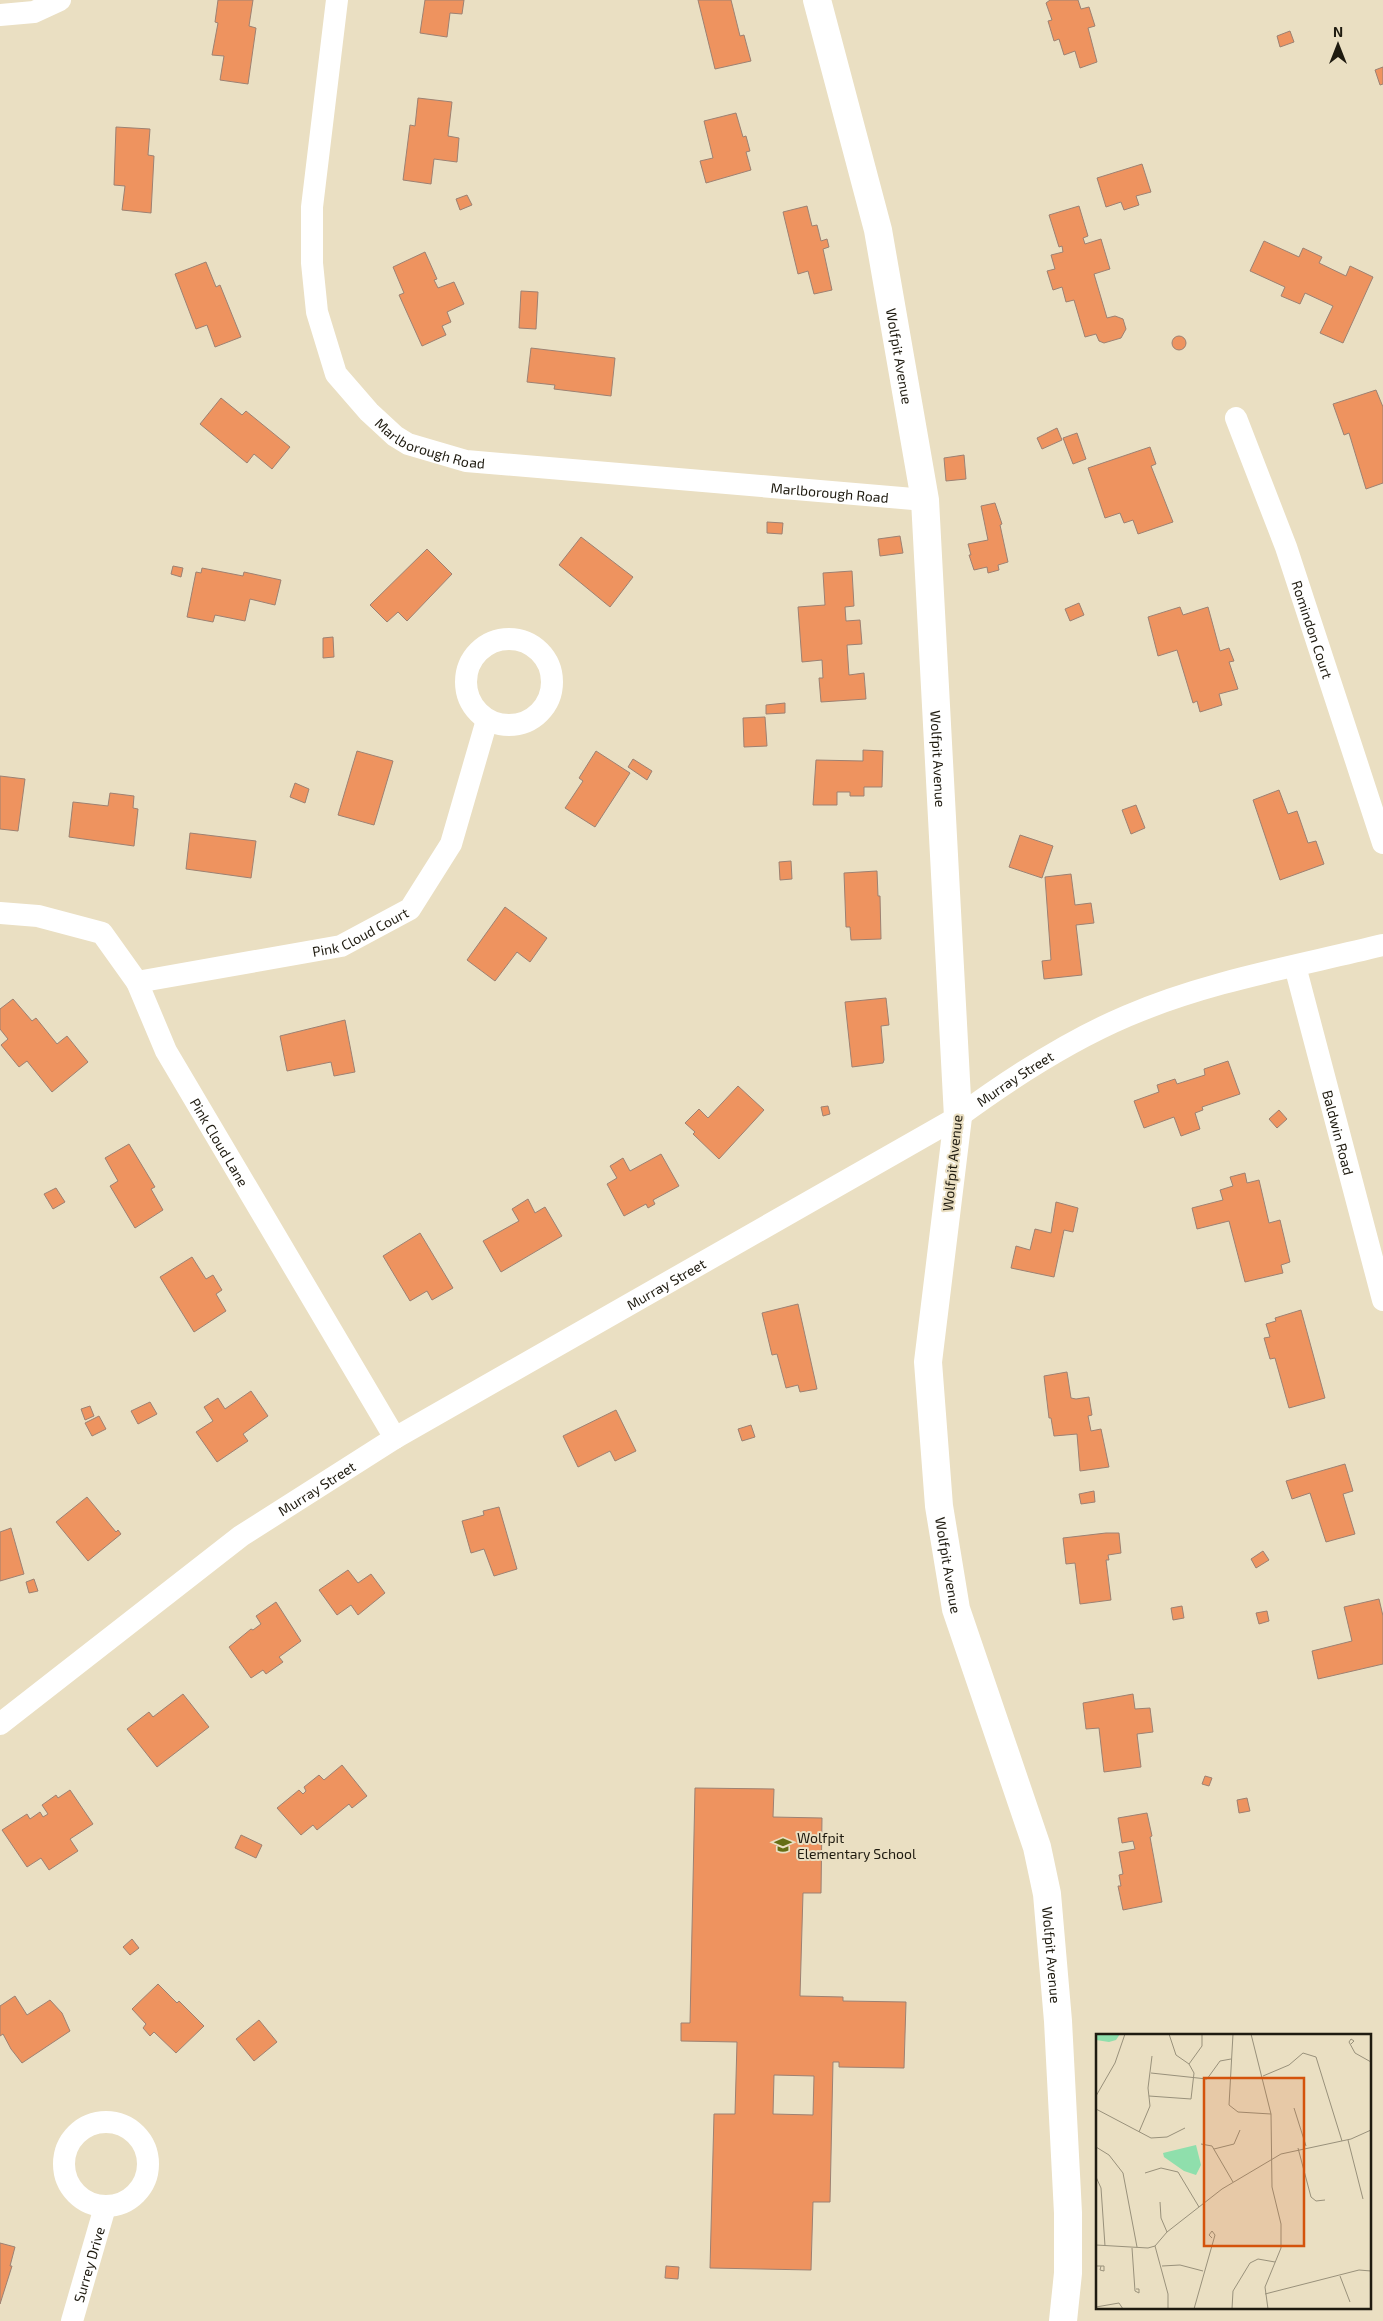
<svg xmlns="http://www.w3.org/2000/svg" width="1383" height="2321" font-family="'Exo 2',sans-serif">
  <rect width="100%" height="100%" fill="#eadfc2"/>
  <g fill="#ee935f" stroke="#9d8172" fill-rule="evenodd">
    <path d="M 218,0 L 253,0 L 249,26 L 256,28 L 248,84 L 220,80 L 224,56 L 212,55 L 218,23 L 215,22 Z"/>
    <path d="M 425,0 L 464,0 L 462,14 L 450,13 L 447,37 L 420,33 Z"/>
    <path d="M 698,0 L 731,0 L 740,36 L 744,35 L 751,61 L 715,69 Z"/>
    <path d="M 1050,0 L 1078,0 L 1081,9 L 1089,7 L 1095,26 L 1088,28 L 1097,62 L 1080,68 L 1075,51 L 1064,55 L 1059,39 L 1054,41 L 1048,21 L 1052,20 L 1046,3 Z"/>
    <path d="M 1290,31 L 1294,42 L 1280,47 L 1277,36 Z"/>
    <path d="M 1383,67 L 1383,84 L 1380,85 L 1375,70 Z"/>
    <path d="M 418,98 L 452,102 L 448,136 L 459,138 L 457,162 L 434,159 L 431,184 L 403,180 L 410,125 L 415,126 Z"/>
    <path d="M 736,113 L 743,137 L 746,136 L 750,151 L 746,152 L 751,170 L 706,183 L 700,161 L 713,158 L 704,121 Z"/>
    <path d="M 116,127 L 150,129 L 148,155 L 154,156 L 151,213 L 122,210 L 125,186 L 114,185 Z"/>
    <path d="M 1142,164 L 1151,192 L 1136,196 L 1139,205 L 1124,210 L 1121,202 L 1106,207 L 1097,178 Z"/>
    <path d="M 467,195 L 472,205 L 460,210 L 456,199 Z"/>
    <path d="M 807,206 L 812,226 L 817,225 L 821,241 L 827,239 L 829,247 L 823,249 L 832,290 L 814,294 L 808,271 L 798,274 L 783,212 Z"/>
    <path d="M 1079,206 L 1088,236 L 1083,238 L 1085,244 L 1101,239 L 1110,269 L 1094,274 L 1107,318 L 1115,316 L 1123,319 L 1126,329 L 1121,338 L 1104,343 L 1099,341 L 1096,334 L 1085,337 L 1074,300 L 1066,302 L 1062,287 L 1053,290 L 1047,271 L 1055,269 L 1051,255 L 1063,252 L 1062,246 L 1059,247 L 1049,215 Z"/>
    <path d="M 1264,241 L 1299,257 L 1303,248 L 1322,257 L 1319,263 L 1346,276 L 1350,266 L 1373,277 L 1343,343 L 1320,333 L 1333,306 L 1305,293 L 1300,304 L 1281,296 L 1285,287 L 1250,271 Z"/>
    <path d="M 425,252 L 437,279 L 434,280 L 438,288 L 454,282 L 464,304 L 447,312 L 451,322 L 442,326 L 446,335 L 422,346 L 399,295 L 404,293 L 393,267 Z"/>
    <path d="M 206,262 L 216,287 L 220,285 L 241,337 L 215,347 L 207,325 L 196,329 L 175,274 Z"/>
    <path d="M 521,291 L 538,292 L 536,329 L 519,328 Z"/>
    <circle cx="1179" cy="343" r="7"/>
    <path d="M 531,348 L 615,358 L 611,396 L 554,389 L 555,385 L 527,382 Z"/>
    <path d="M 1376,390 L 1383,407 L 1383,483 L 1366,489 L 1349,433 L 1344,435 L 1333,404 Z"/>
    <path d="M 221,398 L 242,415 L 246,411 L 290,447 L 272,469 L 254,454 L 247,463 L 200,424 Z"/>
    <path d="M 1057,428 L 1062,440 L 1042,449 L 1037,438 Z"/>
    <path d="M 1077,433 L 1086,459 L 1073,464 L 1063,438 Z"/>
    <path d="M 1150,447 L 1156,464 L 1151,466 L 1173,522 L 1138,534 L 1133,520 L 1124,523 L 1120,513 L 1105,518 L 1088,468 Z"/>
    <path d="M 964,455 L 966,479 L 946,481 L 944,458 Z"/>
    <path d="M 995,503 L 1002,524 L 1000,525 L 1008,562 L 998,565 L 999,570 L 988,573 L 987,567 L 974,570 L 969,555 L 971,555 L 968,544 L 988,540 L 981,506 Z"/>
    <path d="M 767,522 L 783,523 L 782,534 L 767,533 Z"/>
    <path d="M 900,536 L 903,553 L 880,556 L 878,539 Z"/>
    <path d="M 581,537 L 633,577 L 610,607 L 559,565 Z"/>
    <path d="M 427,549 L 452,574 L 407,621 L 398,612 L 387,622 L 370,605 Z"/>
    <path d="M 173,566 L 183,568 L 181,577 L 171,574 Z"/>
    <path d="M 202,568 L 243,576 L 244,572 L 281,580 L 275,605 L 250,599 L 245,621 L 215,615 L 213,622 L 187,617 L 196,572 L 201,573 Z"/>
    <path d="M 852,571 L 854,606 L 845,607 L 846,621 L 860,620 L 862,644 L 847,645 L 849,675 L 864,673 L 866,699 L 821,702 L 819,678 L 823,678 L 822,660 L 802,662 L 798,607 L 825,605 L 823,573 Z"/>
    <path d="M 1079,603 L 1084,615 L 1070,621 L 1065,609 Z"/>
    <path d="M 1180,607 L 1183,615 L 1208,607 L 1220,651 L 1229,648 L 1234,661 L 1229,662 L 1238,689 L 1219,694 L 1222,705 L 1200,712 L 1197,701 L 1193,703 L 1177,650 L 1158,656 L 1148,617 Z"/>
    <path d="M 333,637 L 334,657 L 323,658 L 323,638 Z"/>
    <path d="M 785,703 L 785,713 L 766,714 L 766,705 Z"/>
    <path d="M 765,717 L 767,746 L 744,747 L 743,718 Z"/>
    <path d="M 863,750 L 883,751 L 882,787 L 864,787 L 864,796 L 850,796 L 850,792 L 837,792 L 837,805 L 813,805 L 816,760 L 863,761 Z"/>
    <path d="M 357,751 L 393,761 L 374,825 L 338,815 Z"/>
    <path d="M 596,751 L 630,773 L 595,827 L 565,808 L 583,781 L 579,778 Z"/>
    <path d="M 633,759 L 652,771 L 647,780 L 628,767 Z"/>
    <path d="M 0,776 L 25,779 L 18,831 L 0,829 Z"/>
    <path d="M 295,783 L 309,789 L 305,803 L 290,797 Z"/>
    <path d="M 1279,790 L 1288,814 L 1297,811 L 1308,843 L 1316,841 L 1324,864 L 1280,880 L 1253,800 Z"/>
    <path d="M 110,793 L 134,796 L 133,808 L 138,809 L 134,846 L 69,837 L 73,802 L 108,806 Z"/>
    <path d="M 1136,805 L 1145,828 L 1131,834 L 1122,810 Z"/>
    <path d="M 190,833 L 256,841 L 251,878 L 186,869 Z"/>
    <path d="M 1020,835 L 1053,846 L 1042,878 L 1009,867 Z"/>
    <path d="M 791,861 L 792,879 L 780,880 L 779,862 Z"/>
    <path d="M 877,871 L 878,896 L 880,896 L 881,939 L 851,940 L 850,927 L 846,927 L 844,873 Z"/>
    <path d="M 1071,874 L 1075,905 L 1091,903 L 1094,923 L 1076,925 L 1082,975 L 1044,979 L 1042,961 L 1051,960 L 1045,877 Z"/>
    <path d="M 505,907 L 547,938 L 530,962 L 517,952 L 495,981 L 467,960 Z"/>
    <path d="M 886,998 L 889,1025 L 881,1026 L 884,1060 L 883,1063 L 852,1067 L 845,1002 Z"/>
    <path d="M 13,999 L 32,1021 L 36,1018 L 57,1044 L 67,1036 L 88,1062 L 52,1092 L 27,1061 L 19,1067 L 1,1045 L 8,1039 L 0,1029 L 0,1009 Z"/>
    <path d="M 345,1020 L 355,1072 L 334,1076 L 331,1062 L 287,1071 L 280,1036 Z"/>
    <path d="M 1228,1061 L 1240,1094 L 1202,1107 L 1203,1110 L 1195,1113 L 1200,1129 L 1181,1136 L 1174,1117 L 1144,1128 L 1134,1101 L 1159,1092 L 1157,1085 L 1175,1079 L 1177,1084 L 1205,1075 L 1204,1069 Z"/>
    <path d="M 738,1086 L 764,1110 L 719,1159 L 693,1134 L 695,1132 L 685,1123 L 699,1109 L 708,1118 Z"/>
    <path d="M 828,1106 L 830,1114 L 823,1116 L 821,1107 Z"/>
    <path d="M 1279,1110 L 1287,1119 L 1277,1128 L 1269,1119 Z"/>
    <path d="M 129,1144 L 155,1187 L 151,1189 L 163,1210 L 135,1228 L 110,1186 L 118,1181 L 105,1158 Z"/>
    <path d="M 661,1154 L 679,1186 L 653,1200 L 655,1204 L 648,1208 L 646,1204 L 624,1216 L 607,1184 L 617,1178 L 610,1166 L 623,1158 L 630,1171 Z"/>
    <path d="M 1245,1173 L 1247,1183 L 1259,1180 L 1269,1223 L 1280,1220 L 1290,1262 L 1281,1265 L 1283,1273 L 1245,1282 L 1229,1221 L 1197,1229 L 1192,1208 L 1223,1200 L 1220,1190 L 1233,1186 L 1230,1177 Z"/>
    <path d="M 56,1188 L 65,1202 L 53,1209 L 44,1194 Z"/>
    <path d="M 528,1199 L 535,1213 L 545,1207 L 562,1236 L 501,1272 L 483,1241 L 519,1221 L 512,1209 Z"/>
    <path d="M 1056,1202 L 1078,1208 L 1073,1232 L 1064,1230 L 1054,1277 L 1011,1268 L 1016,1246 L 1030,1250 L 1035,1229 L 1051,1233 Z"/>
    <path d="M 420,1233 L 453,1288 L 432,1300 L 427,1291 L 410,1301 L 383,1256 Z"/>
    <path d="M 192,1257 L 206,1279 L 213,1275 L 222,1290 L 216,1294 L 226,1311 L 194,1332 L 160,1277 Z"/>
    <path d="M 798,1304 L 817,1389 L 800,1392 L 798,1385 L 786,1388 L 777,1354 L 772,1355 L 762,1313 Z"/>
    <path d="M 1301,1310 L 1325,1398 L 1289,1408 L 1275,1358 L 1270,1359 L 1264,1338 L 1270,1337 L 1266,1324 L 1276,1321 L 1275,1318 Z"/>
    <path d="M 1067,1372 L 1071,1398 L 1076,1399 L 1089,1397 L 1092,1415 L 1088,1416 L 1091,1431 L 1101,1429 L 1109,1467 L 1080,1471 L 1077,1434 L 1054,1436 L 1051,1418 L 1049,1418 L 1044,1376 Z"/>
    <path d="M 251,1391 L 268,1416 L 243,1434 L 248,1441 L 217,1462 L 196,1432 L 213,1421 L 204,1407 L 218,1398 L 225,1409 Z"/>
    <path d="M 150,1402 L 157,1414 L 138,1424 L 131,1411 Z"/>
    <path d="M 90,1406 L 94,1416 L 85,1420 L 81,1409 Z"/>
    <path d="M 616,1410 L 636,1451 L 615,1461 L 610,1451 L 578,1467 L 563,1436 Z"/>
    <path d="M 99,1416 L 106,1429 L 92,1436 L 85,1423 Z"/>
    <path d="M 751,1425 L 755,1437 L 742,1441 L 738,1429 Z"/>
    <path d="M 1345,1464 L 1353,1491 L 1343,1494 L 1355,1534 L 1326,1542 L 1310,1493 L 1292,1499 L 1286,1481 Z"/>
    <path d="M 1094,1491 L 1095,1502 L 1081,1504 L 1079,1494 Z"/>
    <path d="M 87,1497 L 116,1532 L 118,1530 L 121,1534 L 88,1561 L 56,1522 Z"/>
    <path d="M 499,1507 L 517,1569 L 494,1576 L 484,1549 L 471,1553 L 462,1521 L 484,1515 L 483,1511 Z"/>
    <path d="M 11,1528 L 24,1574 L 0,1581 L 0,1532 Z"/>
    <path d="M 1106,1533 L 1119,1533 L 1121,1553 L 1108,1555 L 1109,1560 L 1106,1560 L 1111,1600 L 1080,1604 L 1075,1563 L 1066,1564 L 1063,1538 Z"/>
    <path d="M 1263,1551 L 1269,1560 L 1256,1568 L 1251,1559 Z"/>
    <path d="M 348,1570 L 358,1583 L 371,1574 L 385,1593 L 358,1615 L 351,1605 L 337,1615 L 319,1590 Z"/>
    <path d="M 34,1579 L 38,1591 L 29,1593 L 26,1582 Z"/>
    <path d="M 1379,1599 L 1383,1616 L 1383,1664 L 1318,1679 L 1312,1651 L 1352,1641 L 1344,1607 Z"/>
    <path d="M 276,1602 L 301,1641 L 279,1657 L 283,1662 L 266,1674 L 263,1670 L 251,1678 L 229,1647 L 251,1629 L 253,1630 L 261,1624 L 256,1616 Z"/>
    <path d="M 1182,1606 L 1184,1618 L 1173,1620 L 1171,1608 Z"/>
    <path d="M 1267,1611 L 1269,1621 L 1259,1624 L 1256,1613 Z"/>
    <path d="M 183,1694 L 209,1727 L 157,1767 L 127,1729 L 149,1712 L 153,1717 Z"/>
    <path d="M 1133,1694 L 1135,1709 L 1150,1708 L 1153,1732 L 1137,1734 L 1141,1767 L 1104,1772 L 1099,1728 L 1086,1729 L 1083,1703 Z"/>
    <path d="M 342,1765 L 367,1796 L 352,1808 L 349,1804 L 317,1830 L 313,1825 L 301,1835 L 277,1808 L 299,1790 L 303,1794 L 306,1791 L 304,1787 L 319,1775 L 324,1780 Z"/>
    <path d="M 1205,1776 L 1212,1778 L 1209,1786 L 1202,1784 Z"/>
    <path d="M 695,1788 L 774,1789 L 773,1817 L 822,1818 L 821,1893 L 803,1893 L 800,1996 L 843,1997 L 843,2001 L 906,2002 L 904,2068 L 839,2067 L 839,2062 L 833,2062 L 830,2202 L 813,2202 L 811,2270 L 710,2268 L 714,2114 L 735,2114 L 737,2042 L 681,2041 L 681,2023 L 690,2023 ZM 774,2075 L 814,2076 L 813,2115 L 773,2114 Z"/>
    <path d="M 70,1790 L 93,1824 L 70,1839 L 78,1851 L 49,1870 L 41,1858 L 27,1867 L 2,1830 L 27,1814 L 30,1819 L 40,1812 L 43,1817 L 48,1814 L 42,1805 L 56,1795 L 58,1798 Z"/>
    <path d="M 1247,1798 L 1250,1811 L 1239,1813 L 1237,1800 Z"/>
    <path d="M 1147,1813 L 1152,1836 L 1150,1837 L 1162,1902 L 1123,1910 L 1118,1886 L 1121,1886 L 1119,1875 L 1123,1874 L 1119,1852 L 1135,1849 L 1133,1841 L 1122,1843 L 1118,1818 Z"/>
    <path d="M 241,1835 L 262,1845 L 256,1858 L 235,1848 Z"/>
    <path d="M 132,1939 L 139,1948 L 130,1955 L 123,1947 Z"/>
    <path d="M 158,1984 L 177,2003 L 179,2001 L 204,2026 L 176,2053 L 154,2032 L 150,2036 L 143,2028 L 146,2024 L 132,2009 Z"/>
    <path d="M 15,1996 L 27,2015 L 50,2000 L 62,2013 L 70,2031 L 22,2063 L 11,2049 L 3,2034 L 0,2036 L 0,2006 Z"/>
    <path d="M 259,2020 L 277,2042 L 254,2061 L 236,2039 Z"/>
    <path d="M 0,2243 L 15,2247 L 10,2266 L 12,2266 L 0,2304 Z"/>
    <path d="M 666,2266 L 679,2267 L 678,2279 L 665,2278 Z"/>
  </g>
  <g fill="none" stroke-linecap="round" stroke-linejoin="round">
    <g stroke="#fff" stroke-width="22">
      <path id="s1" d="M 337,0 L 312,207 L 312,263 L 317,312 L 336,374 L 369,412 L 395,436 L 408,444 L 466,461 L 925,500"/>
      <path d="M 0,15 L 34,12 L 60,0"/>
      <path id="s2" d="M 1236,418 L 1286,547 L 1383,843"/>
      <circle cx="509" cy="682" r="43"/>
      <path id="s3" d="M 0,913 L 38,916 L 102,933 L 137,982 L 166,1051 L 395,1438"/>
      <path id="s4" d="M 1295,966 L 1383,1300"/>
      <path id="s5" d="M 137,982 L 341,946 L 410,909 L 451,844 L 487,720"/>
      <path id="s6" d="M 0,1724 L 241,1536 L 395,1438 L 958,1117 C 1011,1078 1066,1042 1127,1016 C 1208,981 1298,966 1383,945"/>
      <circle cx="106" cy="2164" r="42"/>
      <path id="s7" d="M 72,2321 L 105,2207"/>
    </g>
    <path stroke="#fff" stroke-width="28" id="s8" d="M 817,0 L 878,230 L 925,500 L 958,1117 L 928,1362 L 939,1506 L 956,1609 L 1037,1847 L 1047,1894 L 1058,2021 L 1068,2213 L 1068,2273 L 1063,2321"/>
  </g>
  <defs>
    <g id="school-bare" transform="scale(1.35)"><path d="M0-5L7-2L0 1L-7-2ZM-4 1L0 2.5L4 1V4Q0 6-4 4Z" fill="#656e14" stroke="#eadfc2" stroke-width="2.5" paint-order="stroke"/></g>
  </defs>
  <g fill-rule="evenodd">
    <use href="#school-bare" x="783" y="1845"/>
  </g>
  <g text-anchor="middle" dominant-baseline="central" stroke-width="4" stroke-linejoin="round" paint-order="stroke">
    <g font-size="14" fill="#1f1b10" stroke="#eadfc2">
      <text stroke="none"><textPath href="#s8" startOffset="366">Wolfpit Avenue</textPath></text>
      <text stroke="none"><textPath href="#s1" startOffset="500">Marlborough Road</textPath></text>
      <text stroke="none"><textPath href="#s1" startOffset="905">Marlborough Road</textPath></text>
      <text stroke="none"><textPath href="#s2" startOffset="225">Romindon Court</textPath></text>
      <text stroke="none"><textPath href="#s8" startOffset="771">Wolfpit Avenue</textPath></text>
      <text stroke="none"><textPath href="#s5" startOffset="230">Pink Cloud Court</textPath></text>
      <text stroke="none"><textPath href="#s6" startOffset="1205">Murray Street</textPath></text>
      <text stroke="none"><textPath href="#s4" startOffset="172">Baldwin Road</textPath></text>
      <text stroke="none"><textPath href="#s3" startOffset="345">Pink Cloud Lane</textPath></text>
      <text transform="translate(952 1163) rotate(-84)">Wolfpit Avenue</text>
      <text stroke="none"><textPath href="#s6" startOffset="800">Murray Street</textPath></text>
      <text stroke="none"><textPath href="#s6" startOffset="395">Murray Street</textPath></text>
      <text stroke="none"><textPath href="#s8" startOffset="1581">Wolfpit Avenue</textPath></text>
      <text stroke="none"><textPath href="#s8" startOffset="1986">Wolfpit Avenue</textPath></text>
      <text stroke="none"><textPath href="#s7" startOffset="59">Surrey Drive</textPath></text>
    </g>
    <g font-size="14" fill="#1f1b10" stroke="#eadfc2" text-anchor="start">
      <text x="797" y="1837">Wolfpit<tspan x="797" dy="16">Elementary School</tspan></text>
    </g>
  </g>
  <g transform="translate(1096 2034)">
    <rect width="275" height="275" fill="#eadfc2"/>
    <path d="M 0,0 L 24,0 L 20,6 L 13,8 L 0,6 ZM 100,111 L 105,131 L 100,141 L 88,137 L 68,123 L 67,119 Z" fill="#8fdfac"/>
    <path fill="none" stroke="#99917b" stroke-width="1" d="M 137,0 L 133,71 L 142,78 L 175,80M 155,0 L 175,80 L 176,153 L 185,190 L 185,214 L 169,253 L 172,275M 255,10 L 258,7 L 255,5 L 253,8 L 259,19 L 275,28M 93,30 L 106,12 L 106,0M 55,39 L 111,45 L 124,27 L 135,25M 167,42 L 193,31 L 207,19 L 220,23 L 246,107M 0,62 L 19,29 L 29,0M 53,62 L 95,65 L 98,39 L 93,30 L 80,21 L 73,0M 198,74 L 210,112M 0,75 L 55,104 L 71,103 L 89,94M 43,98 L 54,72 L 52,54 L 56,22M 252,106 L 267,165M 105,110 L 116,112 L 137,148M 0,113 L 13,121 L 27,139 L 41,213M 202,114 L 215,163 L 220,167 L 229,166M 118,115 L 138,110 L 144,96M 49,139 L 65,134 L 82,138 L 103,173M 0,143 L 5,154 L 9,212M 64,168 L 65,184 L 71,198M 0,211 L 52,214 L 59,212 L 71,198 L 126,155 L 185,120 L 255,105 L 275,96M 59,212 L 72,260 L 72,275M 36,214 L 39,257 L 43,259 L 43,255 L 40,255M 0,232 L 8,232 L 8,237 L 4,236 L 5,232M 66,232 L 84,231 L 107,237M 244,242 L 254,268M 169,260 L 263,236 L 275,237M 0,273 L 23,269 L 27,275M 98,275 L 119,201 L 116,197 L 113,201 L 116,204M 136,275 L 137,257 L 154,229 L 162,225 L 179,228"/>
    <path fill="#d4530c" fill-opacity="0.15" stroke="#d4530c" stroke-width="2.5" d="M 108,44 L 208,44 L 208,212 L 108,212 Z"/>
    <rect width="275" height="275" fill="none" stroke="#1f1b10" stroke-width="2.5"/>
  </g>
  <g transform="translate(1338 45)" stroke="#eadfc2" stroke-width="4" paint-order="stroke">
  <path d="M0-4L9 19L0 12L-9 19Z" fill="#1f1b10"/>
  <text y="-8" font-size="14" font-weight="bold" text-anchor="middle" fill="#1f1b10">N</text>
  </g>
</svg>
